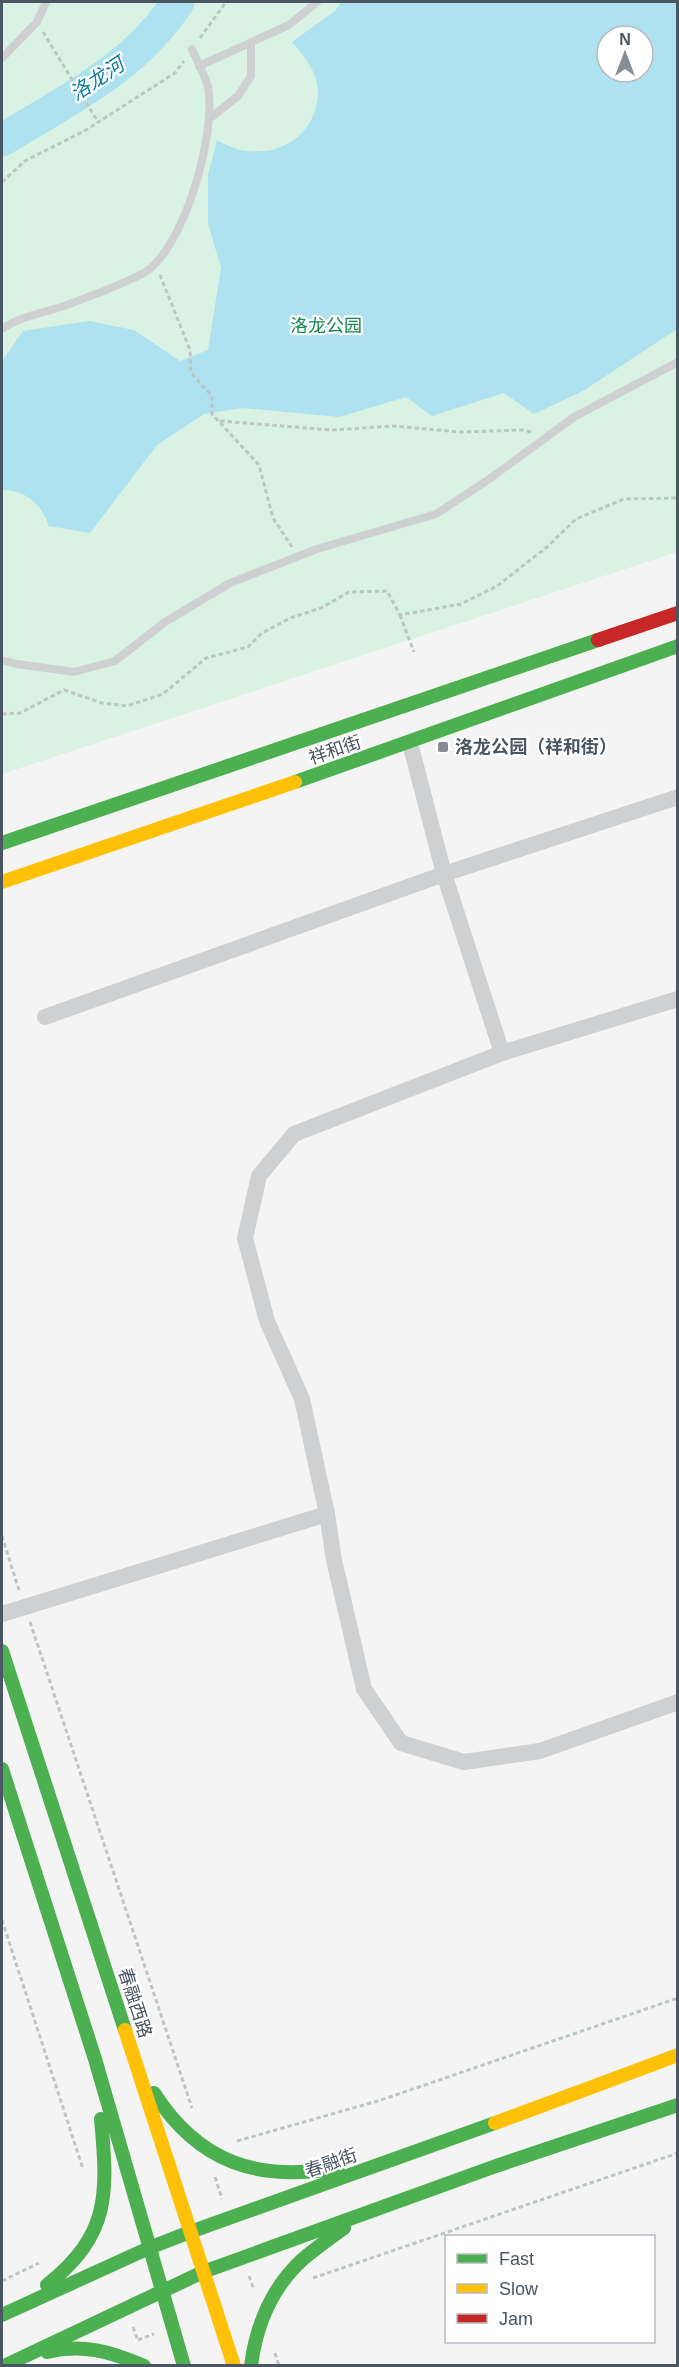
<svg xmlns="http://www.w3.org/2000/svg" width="679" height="2367" font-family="Arial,'Noto Sans SC',sans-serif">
  <rect width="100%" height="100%" fill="#f4f4f4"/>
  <path fill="#d9f2e3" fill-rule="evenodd" d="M 2,2 L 677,2 L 677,552 L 2,774 ZM 607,36 L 643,36 L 643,72 L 607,72 Z"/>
  <path fill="#aee2f0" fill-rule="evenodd" d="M 341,2 L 677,2 L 677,329 L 583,391 L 534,414 L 504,393 L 432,416 L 406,397 L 339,417 L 243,408 L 204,414 L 157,445 L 90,533 L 49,526 C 41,504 26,490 2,490 L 2,361 L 23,331 L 89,321 L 134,330 L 180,361 L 208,350 L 221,268 L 208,223 L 208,175 L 217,140 C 258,166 314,147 318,95 C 319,74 305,57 292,42 L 335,11 ZM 607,36 L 643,36 L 643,72 L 607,72 Z"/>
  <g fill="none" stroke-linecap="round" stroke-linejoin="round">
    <path stroke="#aee2f0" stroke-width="33" d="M 2,140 C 67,100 135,68 178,2"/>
    <g stroke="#bcc7c4" stroke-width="3" stroke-dasharray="4.5 3" stroke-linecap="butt">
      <path d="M 43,32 L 98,122"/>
      <path d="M 200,38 L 226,2"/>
      <path d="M 2,182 L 25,161 L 86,130 L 175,73 L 184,61"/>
      <path d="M 160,275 L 190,350 L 191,373 L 212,396 L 212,414 L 259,465 L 273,518 L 292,547"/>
      <path d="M 220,421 L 331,430 L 393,426 L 460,432 L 523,430 L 531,432"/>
      <path d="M 400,615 L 414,652"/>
      <path d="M 2,714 L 20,713 L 64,690 L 102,703 L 127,706 L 163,694 L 206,658 L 248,647 L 262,633 L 290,618 L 321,608 L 349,592 L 387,591 L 400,615 L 461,604 L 497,586 L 547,547 L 576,519 L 624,499 L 678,498"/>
      <path d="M 2,1536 L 19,1590"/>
      <path d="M 30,1622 L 192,2108"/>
      <path d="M 2,1920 L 83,2169"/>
      <path d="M 237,2141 L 381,2100 L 678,1998"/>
      <path d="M 215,2177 L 222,2199"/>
      <path d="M 249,2276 L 254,2290"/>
      <path d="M 313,2278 L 678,2153"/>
      <path d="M 2,2281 L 39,2263"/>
      <path d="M 133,2327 L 138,2341"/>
      <path d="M 138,2340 L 154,2334"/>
      <path d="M 275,2353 L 279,2366"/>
    </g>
    <g stroke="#ced0d2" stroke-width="8">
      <path d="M 2,58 L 37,22 L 46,2"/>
      <path d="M 199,66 L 289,25 L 317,2"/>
      <path d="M 209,119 L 238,96 L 251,76 L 251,42"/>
      <path d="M 2,329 C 20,317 41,313 61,307 C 86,298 118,286 142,274 C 184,252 217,132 208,87 C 205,75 197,61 192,49"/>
      <path d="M 2,660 L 17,664 L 74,672 L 115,661 L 165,622 L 230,583 L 317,549 L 436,514 L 488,480 L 574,417 L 678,362"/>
    </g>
    <g stroke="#ced0d2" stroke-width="16">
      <path d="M 410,743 L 444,874 L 502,1053"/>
      <path d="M 678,999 L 502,1053 L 294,1134 L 259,1176 L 245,1238 L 267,1321 L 302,1399 L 327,1514 L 334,1560 L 364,1689 L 401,1743 L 464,1762 L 540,1751 L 678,1702"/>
      <path d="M 45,1017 L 444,874 L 678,797"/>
      <path d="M 2,1614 L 327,1514"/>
    </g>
    <g stroke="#4caf50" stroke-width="14">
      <path d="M 295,782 L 678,646"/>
      <path d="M 2,843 L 598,640"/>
      <path d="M 2,1651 L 125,2030"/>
      <path d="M 2,1769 L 95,2059 L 184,2366"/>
      <path d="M 154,2093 C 199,2163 258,2182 338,2168"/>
      <path d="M 47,2285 C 110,2235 108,2194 101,2119"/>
      <path d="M 2,2315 L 149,2248 L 190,2232 L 495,2123"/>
      <path d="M 47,2352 C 82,2343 112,2352 144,2366"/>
      <path d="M 4,2366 L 203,2272 L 496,2166 L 678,2105"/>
      <path d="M 251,2366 C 256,2326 272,2287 303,2259 C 316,2248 330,2238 344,2228"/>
    </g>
    <g stroke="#ffc107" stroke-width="14">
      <path d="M 2,882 L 295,782"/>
      <path d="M 125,2030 L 234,2366"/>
      <path d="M 495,2123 L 678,2055"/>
    </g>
    <path stroke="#c62828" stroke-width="14" d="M 598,640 L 678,613"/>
  </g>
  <rect fill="#868d94" stroke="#fff" stroke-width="2" x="437" y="741" width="12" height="12" rx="3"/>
  <g text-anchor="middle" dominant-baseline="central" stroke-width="4.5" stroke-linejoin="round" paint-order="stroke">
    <g font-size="18" fill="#17864f" stroke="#fff">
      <text x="326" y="326">洛龙公园</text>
    </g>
    <g font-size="18" font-weight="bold" fill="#4a5661" stroke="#fff" text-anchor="start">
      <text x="455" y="747">洛龙公园（祥和街）</text>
    </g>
    <g font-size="18" fill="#4a5661" stroke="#fff">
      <text transform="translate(335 750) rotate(-19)">祥和街</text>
      <text transform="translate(135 2003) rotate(72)">春融西路</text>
      <text transform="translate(331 2163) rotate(-19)">春融街</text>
    </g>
    <g font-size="20" font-style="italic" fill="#0c7c9b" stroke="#fff">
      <text transform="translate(97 79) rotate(-34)">洛龙河</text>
    </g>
  </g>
  <rect width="679" height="2367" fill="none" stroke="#4a5661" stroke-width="6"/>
  <rect x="445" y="2235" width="210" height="108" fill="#ffffff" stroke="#b7bbc0" stroke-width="1.5"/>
  <rect x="457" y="2254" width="30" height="9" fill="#4caf50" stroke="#b7bbc0" stroke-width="1.5"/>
  <text x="499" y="2265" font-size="18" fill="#4a5661">Fast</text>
  <rect x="457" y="2284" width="30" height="9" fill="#ffc107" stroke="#b7bbc0" stroke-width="1.5"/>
  <text x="499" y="2295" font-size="18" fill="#4a5661">Slow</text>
  <rect x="457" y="2314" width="30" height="9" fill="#c62828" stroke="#b7bbc0" stroke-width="1.5"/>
  <text x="499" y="2325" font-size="18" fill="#4a5661">Jam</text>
  <g transform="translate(625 54)"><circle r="28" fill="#ffffff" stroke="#b7bbc0" stroke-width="1.5"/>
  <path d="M0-4.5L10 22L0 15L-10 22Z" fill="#868d94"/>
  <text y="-9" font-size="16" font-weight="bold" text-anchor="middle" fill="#4a5661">N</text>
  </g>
</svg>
